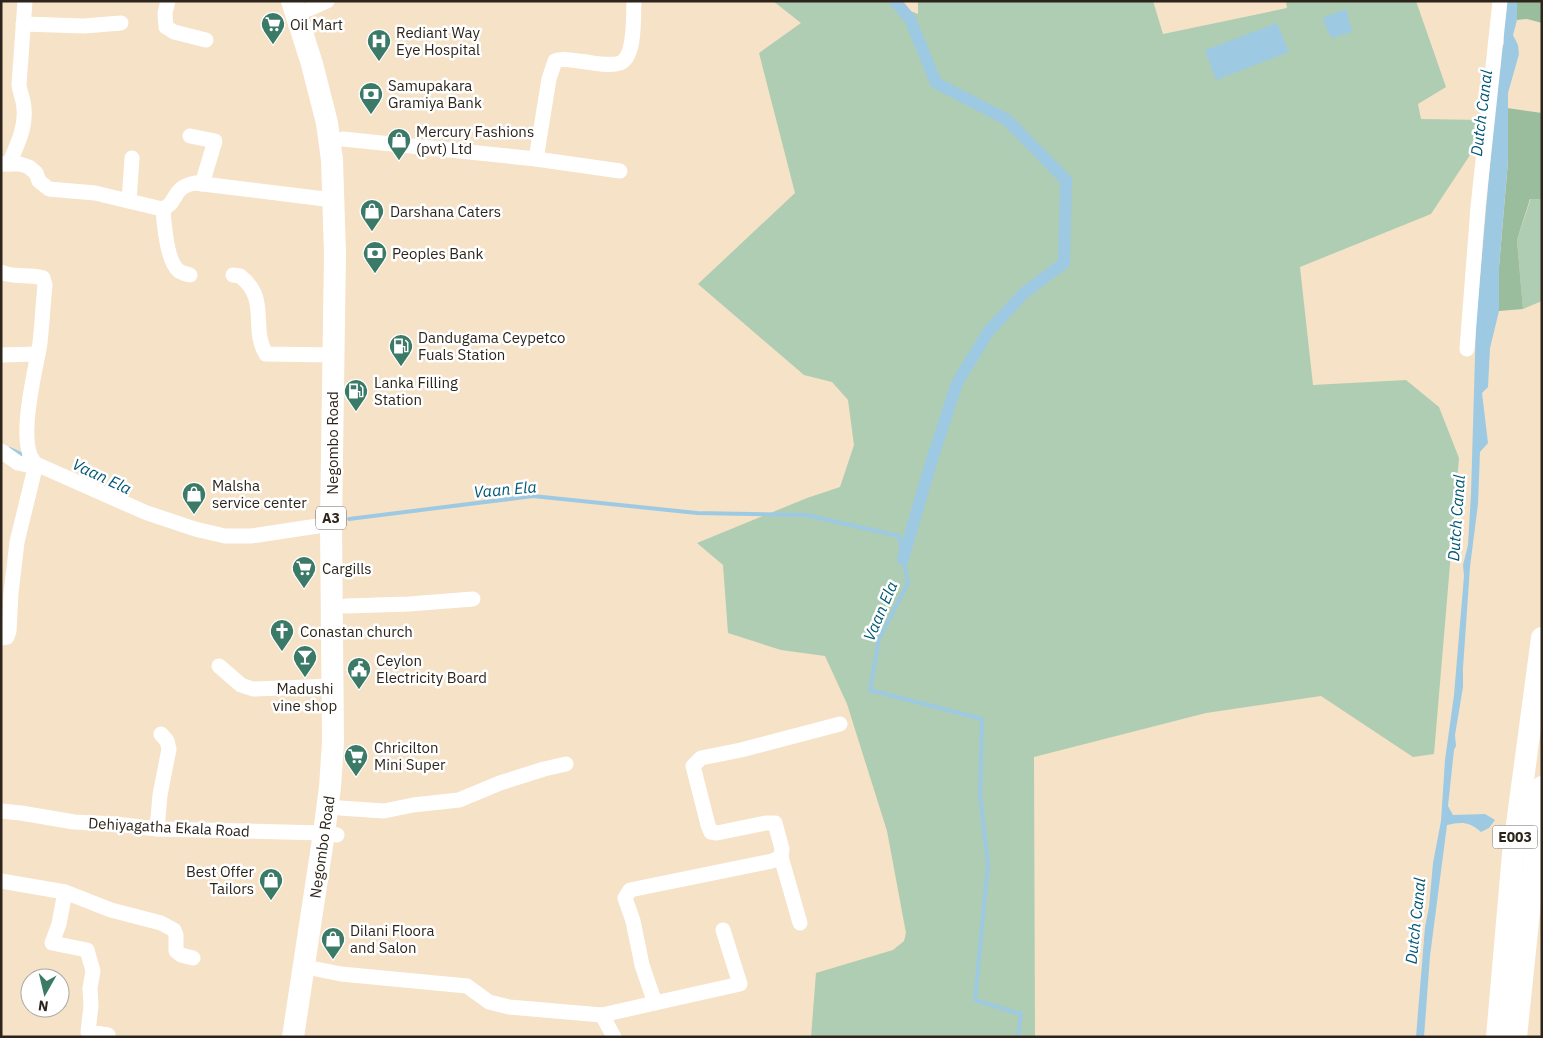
<svg xmlns="http://www.w3.org/2000/svg" width="1543" height="1038" font-family="'IBM Plex Sans',sans-serif">
  <rect width="100%" height="100%" fill="#f6e2c7"/>
  <g fill="#afcdb2">
    <path d="M 773,1 L 886,1 L 918,14 L 918,1 L 1153,1 L 1163,34 L 1287,8 L 1286,1 L 1416,1 L 1446,87 L 1418,104 L 1421,119 L 1483,120 L 1472,152 L 1431,214 L 1300,267 L 1313,385 L 1406,380 L 1439,407 L 1459,458 L 1434,754 L 1413,757 L 1321,696 L 1206,713 L 1034,757 L 1035,1037 L 811,1037 L 816,973 L 893,950 L 904,941 L 906,933 L 887,831 L 847,704 L 825,656 L 781,650 L 728,633 L 723,565 L 697,543 L 807,498 L 840,487 L 854,445 L 848,400 L 832,382 L 804,375 L 698,284 L 795,193 L 759,53 L 801,23 Z"/>
    <path d="M 1531,198 L 1542,199 L 1542,301 L 1523,309 L 1517,240 Z"/>
  </g>
  <g fill="#9abd9e">
    <path d="M 1517,1 L 1542,1 L 1542,23 L 1527,19 L 1517,20 Z"/>
    <path d="M 1507,108 L 1542,113 L 1542,199 L 1530,199 L 1517,240 L 1523,309 L 1499,311 L 1499,267 L 1508,161 Z"/>
  </g>
  <g fill="#9dcae2">
    <path d="M 1505,1 L 1517,1 L 1517,20 L 1513,35 L 1518,45 L 1519,54 L 1508,93 L 1508,161 L 1499,267 L 1499,311 L 1490,348 L 1488,387 L 1482,393 L 1488,443 L 1480,452 L 1478,504 L 1470,567 L 1463,668 L 1463,687 L 1455,735 L 1456,746 L 1454,750 L 1448,806 L 1453,815 L 1485,814 L 1495,820 L 1489,828 L 1481,832 C 1469,821 1461,822 1447,825 L 1430,956 L 1424,1037 L 1416,1037 L 1425,927 L 1429,907 L 1433,863 L 1441,821 L 1445,760 L 1454,695 L 1464,576 L 1463,565 L 1468,545 L 1471,494 L 1476,322 L 1497,85 L 1501,63 L 1497,51 L 1504,44 L 1503,29 Z"/>
    <path d="M 1346,9 L 1352,32 L 1331,38 L 1322,18 Z"/>
    <path d="M 1277,23 L 1289,52 L 1216,80 L 1205,50 Z"/>
  </g>
  <g fill="none" stroke-linecap="round" stroke-linejoin="round">
    <g stroke="#9dcae2" stroke-width="4">
      <path d="M 10,449 L 21,454"/>
      <path d="M 349,519 L 533,496 L 697,513 L 806,515 L 899,536 L 908,583 L 879,639 L 870,690 L 982,719 L 980,795 L 988,864 L 975,1000 L 1021,1014 L 1018,1037"/>
    </g>
    <path stroke="#9dcae2" stroke-width="12" d="M 895,1 L 910,19 L 936,83 L 1006,119 L 1066,180 L 1064,263 L 1024,293 L 988,332 L 957,383 L 931,463 L 903,559"/>
    <g stroke="#fff" stroke-width="15">
      <path d="M 168,1 L 165,13 L 166,27 L 174,32 L 206,40"/>
      <path d="M 309,9 L 327,1"/>
      <path d="M 23,24 L 84,26 L 121,23"/>
      <path d="M 190,136 L 215,141 L 202,184"/>
      <path d="M 343,139 L 536,159 L 549,79 L 555,61 C 562,58 570,60 578,61 C 591,62 608,67 620,63 C 636,57 633,15 634,1"/>
      <path d="M 536,159 L 620,171"/>
      <path d="M 1,164 L 20,164 L 29,167 L 36,173 L 39,181 L 49,189 L 95,193 L 162,209 C 179,203 170,188 195,183 L 333,200"/>
      <path d="M 9,164 C 16,147 26,128 24,109 C 24,100 20,94 19,85 L 25,1"/>
      <path d="M 129,201 L 132,158"/>
      <path d="M 163,209 C 164,224 167,262 179,271 C 182,273 187,274 190,275"/>
      <path d="M 1,272 C 14,278 30,274 43,278 L 45,285 C 43,305 42,324 40,343 C 36,369 15,446 36,464 L 17,542 L 11,593 L 9,631 L 7,637 L 1,638"/>
      <path d="M 233,275 L 240,276 C 270,299 250,328 266,354 L 333,355"/>
      <path d="M 1467,349 L 1478,207 L 1500,1"/>
      <path d="M 1,355 L 38,354"/>
      <path d="M 1,451 L 18,463 L 36,467"/>
      <path d="M 36,464 L 147,513 L 195,529 L 225,536 L 251,536 L 331,524"/>
      <path d="M 346,606 L 409,604 L 473,599"/>
      <path d="M 219,666 L 241,685 L 253,689 L 333,686"/>
      <path d="M 340,808 L 384,811 L 413,805 L 459,800 L 500,783 L 544,769 L 566,764"/>
      <path d="M 1,811 L 21,813 L 74,822 L 116,824 L 157,829 L 324,833 L 337,835"/>
      <path d="M 157,829 L 160,795 L 169,749 L 167,741 L 161,734"/>
      <path d="M 781,857 L 800,923"/>
      <path d="M 1,881 L 65,892 L 111,910 L 161,923 L 174,930 L 176,935 L 176,951 L 181,955 L 193,958"/>
      <path d="M 65,892 L 59,924 L 52,943 L 87,950 L 93,971 L 90,988 L 91,1006 L 88,1032 L 108,1035"/>
      <path d="M 316,969 L 341,974 L 467,986 L 489,1002 L 509,1007 L 602,1015 L 655,1003 L 642,965 L 633,921 L 625,898 L 630,890 L 772,861 L 781,857 L 782,849 L 775,823 L 766,823 L 717,833 L 711,832 L 708,825 L 693,766 L 701,758 L 741,750 L 840,724"/>
      <path d="M 655,1003 L 740,984 L 723,930"/>
      <path d="M 602,1015 L 614,1037"/>
    </g>
    <g stroke="#fff" stroke-width="22">
      <path d="M 292,1 L 312,64 L 327,123 L 332,160 L 335,253 L 331,524 L 333,742 L 330,787 L 324,833 L 293,1037"/>
      <path d="M 1497,1037 L 1513,854 L 1542,638"/>
      <path d="M 1516,1037 L 1542,787"/>
    </g>
  </g>
  <defs>
    <g id="supermarket-pin" transform="scale(1.25)"><path d="M0 17L-7.5 6A9.5 9.5 0 1 1 7.5 6Z" fill="#3b7a67" stroke="#fff"/><path d="M-6-5.5h2.5l.6 2H6L4.5 2H-2.5L-4.4-4H-6ZM-1.5 3.2a1.3 1.3 0 1 0 .1 0ZM3 3.2a1.3 1.3 0 1 0 .1 0Z" fill="#fff"/></g>
    <g id="hospital-pin" transform="scale(1.25)"><path d="M0 17L-7.5 6A9.5 9.5 0 1 1 7.5 6Z" fill="#3b7a67" stroke="#fff"/><path d="M-5-5h3v3.5h4V-5h3V5h-3V1.5h-4V5h-3Z" fill="#fff"/></g>
    <g id="bank-pin" transform="scale(1.25)"><path d="M0 17L-7.5 6A9.5 9.5 0 1 1 7.5 6Z" fill="#3b7a67" stroke="#fff"/><path d="M-6-4H6V4H-6ZM0-2.3a2.3 2.3 0 1 0 0 4.6a2.3 2.3 0 1 0 0-4.6Z" fill="#fff"/></g>
    <g id="shop-pin" transform="scale(1.25)"><path d="M0 17L-7.5 6A9.5 9.5 0 1 1 7.5 6Z" fill="#3b7a67" stroke="#fff"/><path d="M-5-2.5h2.3a2.7 3.5 0 0 1 5.4 0H5L5.5 6h-11ZM-1.5-2.5h3a1.5 2.3 0 0 0-3 0Z" fill="#fff"/></g>
    <g id="fuel-pin" transform="scale(1.25)"><path d="M0 17L-7.5 6A9.5 9.5 0 1 1 7.5 6Z" fill="#3b7a67" stroke="#fff"/><path d="M-5.5-6h7V0h2V4h1.3V-2.5L3-4.5l.8-.8L6-3V5H2.5V1h-1V6h-7ZM-4.2-4.7v3.2H.2V-4.7Z" fill="#fff"/></g>
    <g id="church-pin" transform="scale(1.25)"><path d="M0 17L-7.5 6A9.5 9.5 0 1 1 7.5 6Z" fill="#3b7a67" stroke="#fff"/><path d="M-1.2-6h2.4v3.5h3.3v2.4h-3.3V6h-2.4V-.1h-3.3v-2.4h3.3Z" fill="#fff"/></g>
    <g id="bar-pin" transform="scale(1.25)"><path d="M0 17L-7.5 6A9.5 9.5 0 1 1 7.5 6Z" fill="#3b7a67" stroke="#fff"/><path d="M-6-5H6L.8 .8V4.5H3.5V6h-7V4.5H-.8V.8Z" fill="#fff"/></g>
    <g id="civic-pin" transform="scale(1.25)"><path d="M0 17L-7.5 6A9.5 9.5 0 1 1 7.5 6Z" fill="#3b7a67" stroke="#fff"/><path d="M-.6-6.5H3V-4.5H.6V-3L4-1V1h2V6H-6V1h2V-1L-.6-3ZM-1.2 2.5V6h2.4V2.5Z" fill="#fff"/></g>
  </defs>
  <g fill-rule="evenodd">
    <use href="#supermarket-pin" x="273" y="24"/>
    <use href="#hospital-pin" x="379" y="41"/>
    <use href="#bank-pin" x="371" y="94"/>
    <use href="#shop-pin" x="399" y="140"/>
    <use href="#shop-pin" x="372" y="211"/>
    <use href="#bank-pin" x="375" y="253"/>
    <use href="#fuel-pin" x="401" y="346"/>
    <use href="#fuel-pin" x="356" y="391"/>
    <use href="#shop-pin" x="194" y="494"/>
    <use href="#supermarket-pin" x="304" y="568"/>
    <use href="#church-pin" x="282" y="631"/>
    <use href="#bar-pin" x="305" y="657"/>
    <use href="#civic-pin" x="359" y="669"/>
    <use href="#supermarket-pin" x="356" y="756"/>
    <use href="#shop-pin" x="271" y="880"/>
    <use href="#shop-pin" x="333" y="939"/>
  </g>
  <g text-anchor="middle" dominant-baseline="central" stroke-width="5" stroke-linejoin="round" paint-order="stroke">
    <g fill="#fff" stroke="#6c665f" stroke-width="1">
      <rect x="316" y="506.5" width="30" height="23" rx="4"/>
      <rect x="1492.5" y="825.5" width="45" height="23" rx="4"/>
    </g>
    <g font-size="14" font-weight="bold" fill="#2d251b">
      <text x="331" y="518">A3</text>
      <text x="1515" y="837">E003</text>
    </g>
    <g font-size="15" fill="#2d251b" stroke="#fff" text-anchor="start">
      <text x="290" y="24">Oil Mart</text>
      <text x="396" y="32">Rediant Way<tspan x="396" dy="17">Eye Hospital</tspan></text>
      <text x="388" y="85">Samupakara<tspan x="388" dy="17">Gramiya Bank</tspan></text>
      <text x="416" y="131">Mercury Fashions<tspan x="416" dy="17">(pvt) Ltd</tspan></text>
      <text x="390" y="211">Darshana Caters</text>
      <text x="392" y="253">Peoples Bank</text>
      <text x="418" y="337">Dandugama Ceypetco<tspan x="418" dy="17">Fuals Station</tspan></text>
      <text x="374" y="382">Lanka Filling<tspan x="374" dy="17">Station</tspan></text>
      <text x="212" y="485">Malsha<tspan x="212" dy="17">service center</tspan></text>
      <text x="322" y="568">Cargills</text>
      <text x="300" y="631">Conastan church</text>
      <text x="376" y="660">Ceylon<tspan x="376" dy="17">Electricity Board</tspan></text>
      <text x="305" y="688" text-anchor="middle">Madushi<tspan x="305" dy="17">vine shop</tspan></text>
      <text x="374" y="747">Chricilton<tspan x="374" dy="17">Mini Super</tspan></text>
      <text x="254" y="871" text-anchor="end">Best Offer<tspan x="254" dy="17">Tailors</tspan></text>
      <text x="350" y="930">Dilani Floora<tspan x="350" dy="17">and Salon</tspan></text>
    </g>
    <g font-size="15" fill="#2d251b" stroke="#fff">
      <text transform="translate(332 443) rotate(-90)">Negombo Road</text>
      <text transform="translate(169 827) rotate(3)">Dehiyagatha Ekala Road</text>
      <text transform="translate(322 847) rotate(-82)">Negombo Road</text>
    </g>
    <g font-size="16" font-style="italic" fill="#005777" stroke="#fff">
      <text transform="translate(1481 113) rotate(-83)">Dutch Canal</text>
      <text transform="translate(102 476) rotate(25)">Vaan Ela</text>
      <text transform="translate(505 489) rotate(-5)">Vaan Ela</text>
      <text transform="translate(1456 518) rotate(-86)">Dutch Canal</text>
      <text transform="translate(880 611) rotate(-67)">Vaan Ela</text>
      <text transform="translate(1415 921) rotate(-84)">Dutch Canal</text>
    </g>
  </g>
  <rect width="1543" height="1038" fill="none" stroke="#2d251b" stroke-width="5"/>
  <g transform="translate(45 993) rotate(188)"><circle r="24" fill="#ffffff" stroke="#aba8a4"/>
  <path d="M0-4L9 19L0 12L-9 19Z" fill="#3b7a67"/>
  <text y="-8" font-size="14" font-weight="bold" text-anchor="middle" fill="#2d251b">N</text>
  </g>
</svg>
